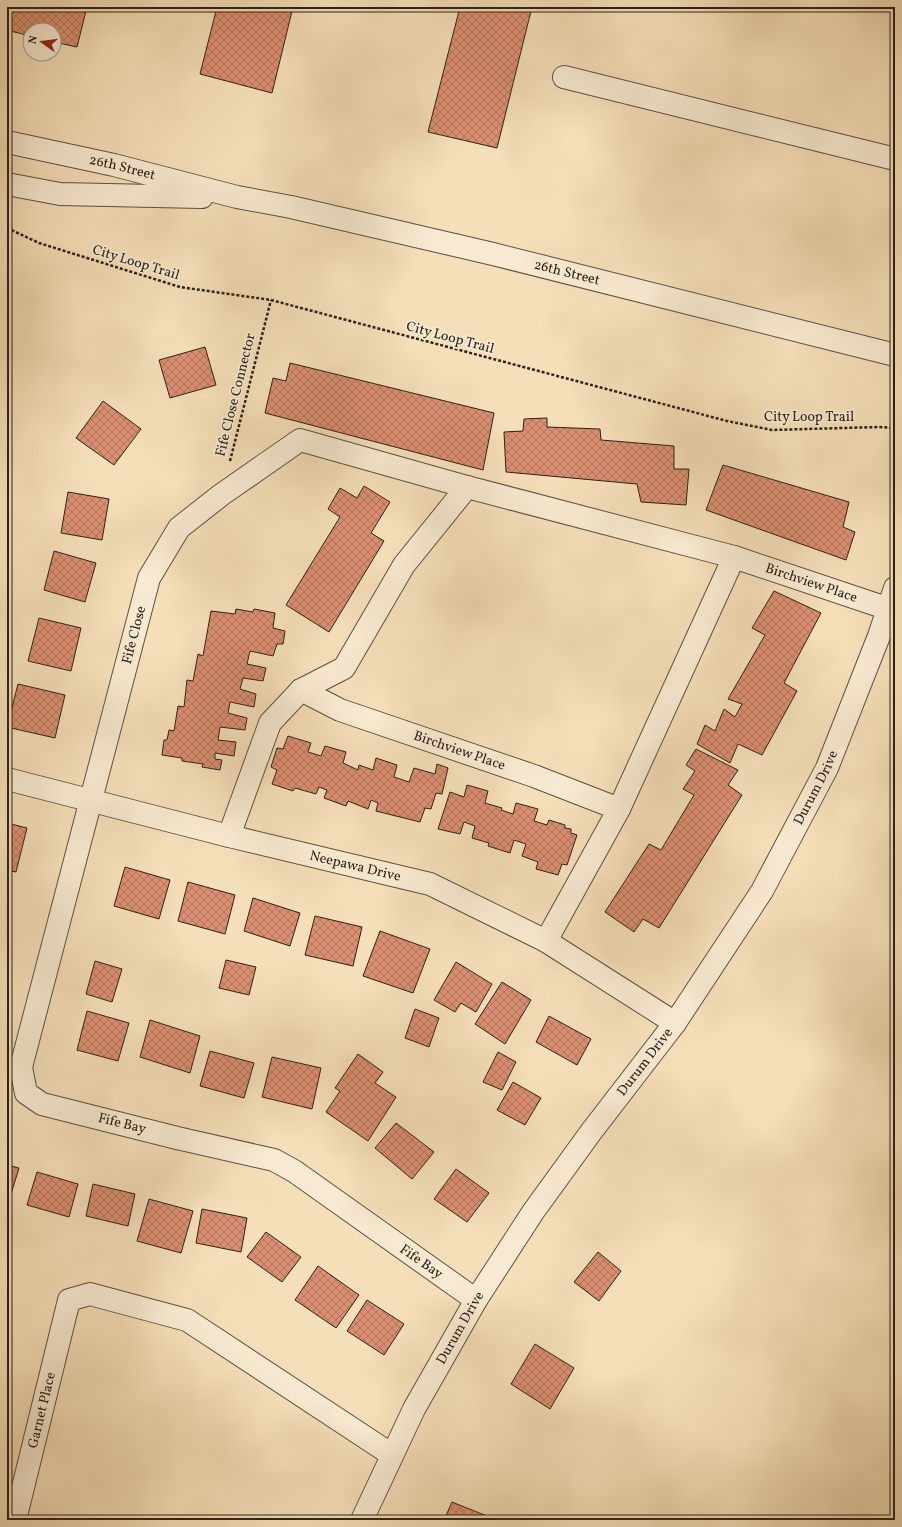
<svg xmlns="http://www.w3.org/2000/svg" width="902" height="1527" font-family="Vollkorn,serif">
  <defs>
    <pattern id="building-cross-hatch" width="8" height="8" patternUnits="userSpaceOnUse"><rect width="8" height="8" fill="#db8f72"/><path d="M0 0l8 8M0 8l8-8" fill="none" stroke="#b2745d"/></pattern>
  </defs>
  <rect width="100%" height="100%" fill="#f5dfb9"/>
  <filter id="stains"><feTurbulence type="fractalNoise" baseFrequency=".005" numOctaves="4"/><feColorMatrix values="0 0 0 0 .2 0 0 0 0 .09 0 0 0 0 .02 0 0 0 .5 -.17"/></filter>
  <radialGradient id="worn" r=".72"><stop offset=".6" stop-color="#630" stop-opacity="0"/><stop offset="1" stop-color="#630" stop-opacity=".3"/></radialGradient>
  <g fill="url(#building-cross-hatch)" stroke="#2c2117">
    <path d="M 12,7 L 87,7 L 77,47 L 54,42 L 54,30 L 30,30 L 30,36 L 7,30 Z"/>
    <path d="M 217,7 L 293,7 L 272,93 L 200,74 Z"/>
    <path d="M 460,7 L 532,7 L 497,148 L 428,132 Z"/>
    <path d="M 205,347 L 216,385 L 170,398 L 159,360 Z"/>
    <path d="M 290,363 L 494,413 L 483,470 L 265,413 L 273,378 L 286,381 Z"/>
    <path d="M 103,401 L 141,429 L 114,465 L 76,438 Z"/>
    <path d="M 547,418 L 547,427 L 600,429 L 601,440 L 674,446 L 674,469 L 689,469 L 686,505 L 641,502 L 637,484 L 506,472 L 504,432 L 523,431 L 524,419 Z"/>
    <path d="M 723,465 L 849,502 L 843,527 L 855,532 L 846,560 L 706,510 Z"/>
    <path d="M 364,486 L 390,502 L 371,533 L 384,541 L 329,632 L 286,605 L 340,517 L 328,509 L 340,488 L 357,498 Z"/>
    <path d="M 68,492 L 109,499 L 102,540 L 61,533 Z"/>
    <path d="M 54,551 L 96,563 L 85,602 L 44,590 Z"/>
    <path d="M 774,591 L 821,613 L 784,683 L 797,691 L 762,755 L 738,744 L 730,763 L 697,744 L 705,725 L 715,731 L 724,709 L 735,717 L 742,704 L 728,699 L 765,635 L 752,628 Z"/>
    <path d="M 236,609 L 253,612 L 254,609 L 275,613 L 273,628 L 285,631 L 283,644 L 277,644 L 273,656 L 250,651 L 247,664 L 266,668 L 263,681 L 243,678 L 240,689 L 256,694 L 254,707 L 230,702 L 228,713 L 247,718 L 245,730 L 220,727 L 218,740 L 236,742 L 234,756 L 215,753 L 215,759 L 222,760 L 220,770 L 202,767 L 203,764 L 182,761 L 182,758 L 162,755 L 164,740 L 167,740 L 169,730 L 174,731 L 178,706 L 184,707 L 187,680 L 193,681 L 198,654 L 203,656 L 211,611 L 235,614 Z"/>
    <path d="M 39,618 L 81,628 L 71,671 L 28,661 Z"/>
    <path d="M 18,684 L 65,695 L 55,738 L 7,727 Z"/>
    <path d="M 288,736 L 311,743 L 308,752 L 321,756 L 325,746 L 346,752 L 343,763 L 358,770 L 359,765 L 373,770 L 376,758 L 397,765 L 394,777 L 409,782 L 414,768 L 435,774 L 437,764 L 448,768 L 442,794 L 436,793 L 431,809 L 425,808 L 420,822 L 376,811 L 378,803 L 371,800 L 368,809 L 348,801 L 346,806 L 324,798 L 327,790 L 319,787 L 316,794 L 295,788 L 293,791 L 272,784 L 277,770 L 271,767 L 277,748 L 283,749 Z"/>
    <path d="M 696,749 L 738,770 L 728,785 L 742,795 L 659,928 L 643,919 L 634,932 L 605,912 L 649,844 L 661,850 L 694,795 L 683,789 L 695,771 L 686,765 Z"/>
    <path d="M 467,785 L 488,791 L 485,803 L 502,808 L 501,810 L 513,814 L 516,803 L 538,809 L 534,821 L 547,825 L 549,820 L 565,825 L 565,828 L 571,829 L 571,833 L 577,835 L 567,865 L 562,864 L 558,875 L 536,869 L 538,862 L 522,856 L 526,844 L 514,840 L 510,853 L 488,846 L 489,843 L 472,838 L 475,826 L 464,822 L 460,834 L 438,829 L 450,792 L 464,797 Z"/>
    <path d="M 7,823 L 27,828 L 16,872 L 7,870 Z"/>
    <path d="M 125,867 L 170,880 L 159,919 L 114,906 Z"/>
    <path d="M 188,882 L 235,895 L 225,934 L 178,921 Z"/>
    <path d="M 7,886 L 12,887 L 7,911 Z"/>
    <path d="M 253,898 L 300,913 L 290,946 L 244,931 Z"/>
    <path d="M 315,916 L 362,927 L 353,966 L 305,955 Z"/>
    <path d="M 380,931 L 430,949 L 413,993 L 363,976 Z"/>
    <path d="M 226,960 L 256,967 L 249,995 L 219,988 Z"/>
    <path d="M 95,961 L 122,969 L 112,1002 L 86,994 Z"/>
    <path d="M 456,962 L 492,984 L 476,1012 L 461,1003 L 455,1012 L 434,1000 Z"/>
    <path d="M 502,982 L 531,1000 L 505,1044 L 475,1024 Z"/>
    <path d="M 415,1009 L 439,1018 L 429,1047 L 405,1038 Z"/>
    <path d="M 87,1011 L 129,1023 L 118,1061 L 77,1050 Z"/>
    <path d="M 549,1016 L 591,1039 L 577,1065 L 536,1042 Z"/>
    <path d="M 150,1020 L 200,1036 L 190,1073 L 140,1057 Z"/>
    <path d="M 210,1051 L 254,1063 L 244,1098 L 200,1086 Z"/>
    <path d="M 498,1052 L 516,1062 L 502,1090 L 483,1082 Z"/>
    <path d="M 358,1054 L 383,1072 L 375,1083 L 396,1097 L 368,1141 L 326,1112 L 340,1091 L 335,1088 Z"/>
    <path d="M 272,1057 L 321,1068 L 312,1109 L 262,1097 Z"/>
    <path d="M 513,1082 L 541,1098 L 525,1125 L 497,1110 Z"/>
    <path d="M 396,1123 L 434,1152 L 412,1179 L 375,1148 Z"/>
    <path d="M 7,1165 L 19,1168 L 8,1204 L 7,1204 Z"/>
    <path d="M 456,1169 L 489,1193 L 467,1222 L 434,1199 Z"/>
    <path d="M 37,1172 L 78,1184 L 69,1217 L 27,1205 Z"/>
    <path d="M 93,1184 L 135,1194 L 128,1226 L 86,1216 Z"/>
    <path d="M 149,1199 L 193,1211 L 181,1253 L 137,1241 Z"/>
    <path d="M 202,1209 L 247,1218 L 241,1252 L 196,1243 Z"/>
    <path d="M 266,1232 L 301,1257 L 282,1282 L 247,1257 Z"/>
    <path d="M 598,1252 L 621,1271 L 599,1301 L 574,1282 Z"/>
    <path d="M 318,1266 L 359,1295 L 336,1328 L 295,1300 Z"/>
    <path d="M 367,1300 L 404,1324 L 384,1355 L 347,1331 Z"/>
    <path d="M 535,1344 L 574,1368 L 550,1409 L 511,1384 Z"/>
    <path d="M 452,1502 L 487,1516 L 486,1520 L 444,1520 Z"/>
  </g>
  <g fill="none" stroke-linecap="round" stroke-linejoin="round">
    <g stroke="#5e5040" stroke-width="24">
      <g id="minor">
        <path d="M 564,77 L 895,159"/>
        <path id="s1" d="M 7,142 L 114,165 L 237,197 L 291,207 L 493,254 L 895,355"/>
        <path d="M 7,184 L 60,194 L 202,197"/>
        <path id="s2" d="M 301,690 L 340,710 L 534,776 L 619,809"/>
        <path id="s3" d="M 7,779 L 229,836 L 430,884 L 546,941 L 675,1023"/>
        <path d="M 229,836 L 270,723 L 301,690 L 344,668 L 404,565 L 467,487"/>
        <path d="M 546,941 L 619,809 L 734,557"/>
        <path id="s4" d="M 476,1300 L 294,1171 L 274,1160 L 177,1138 L 42,1104 L 26,1093 L 21,1067 L 149,578 L 179,528 L 221,495 L 300,440 L 467,487 L 734,557 L 889,609"/>
        <path id="s5" d="M 15,1520 L 69,1300 L 90,1294 L 187,1320 L 392,1455"/>
        <path id="s6" d="M 362,1520 L 414,1409 L 476,1300 L 533,1212 L 591,1132 L 675,1023 L 762,891 L 827,768 L 879,636 L 895,588"/>
      </g>
    </g>
    <g stroke="#2c2117" stroke-width="2.5" stroke-dasharray="3 2" stroke-linecap="butt">
      <path d="M 7,228 L 39,243 L 180,287 L 271,300 L 727,421 L 772,430 L 879,427 L 895,428"/>
      <path d="M 230,461 L 271,300"/>
    </g>
    <use href="#minor" stroke="#f8ead2" stroke-width="22"/>
  </g>
  <g text-anchor="middle" dominant-baseline="central" stroke-width="3.5" stroke-linejoin="round" paint-order="stroke">
    <g font-size="14" fill="#2c2117" stroke="#f8ead2">
      <text stroke="none"><textPath href="#s1" startOffset="118">26th Street</textPath></text>
      <text transform="translate(136 263) rotate(17)">City Loop Trail</text>
      <text stroke="none"><textPath href="#s1" startOffset="575">26th Street</textPath></text>
      <text transform="translate(450 338) rotate(15)">City Loop Trail</text>
      <text transform="translate(236 395) rotate(-76)">Fife Close Connector</text>
      <text x="809" y="417">City Loop Trail</text>
      <text stroke="none"><textPath href="#s4" startOffset="1775">Birchview Place</textPath></text>
      <text stroke="none"><textPath href="#s4" startOffset="977">Fife Close</textPath></text>
      <text stroke="none"><textPath href="#s2" startOffset="170">Birchview Place</textPath></text>
      <text stroke="none"><textPath href="#s6" startOffset="864">Durum Drive</textPath></text>
      <text stroke="none"><textPath href="#s3" startOffset="359">Neepawa Drive</textPath></text>
      <text stroke="none"><textPath href="#s6" startOffset="540">Durum Drive</textPath></text>
      <text transform="translate(122 1124) rotate(14)">Fife Bay</text>
      <text transform="translate(421 1262) rotate(35)">Fife Bay</text>
      <text stroke="none"><textPath href="#s6" startOffset="216">Durum Drive</textPath></text>
      <text stroke="none"><textPath href="#s5" startOffset="113">Garnet Place</textPath></text>
    </g>
  </g>
  <rect width="902" height="1527" fill="none" stroke="#f5dfb9" stroke-width="24"/>
  <rect x="8" y="8" width="886" height="1511" fill="none" stroke="#2c2117" stroke-width="2"/>
  <rect x="12" y="12" width="878" height="1503" fill="none" stroke="#2c2117"/>
  <g transform="translate(42 42) rotate(284)"><circle r="19" fill="#f8ead2" stroke="#a69a87"/>
  <path d="M0-3L7 15L0 10L-7 15Z" fill="#8f2418"/>
  <text y="-6" font-size="11" font-weight="bold" text-anchor="middle" fill="#2c2117">N</text>
  </g>
  <rect width="100%" height="100%" filter="url(#stains)"/>
  <rect width="100%" height="100%" fill="url(#worn)"/>
</svg>
